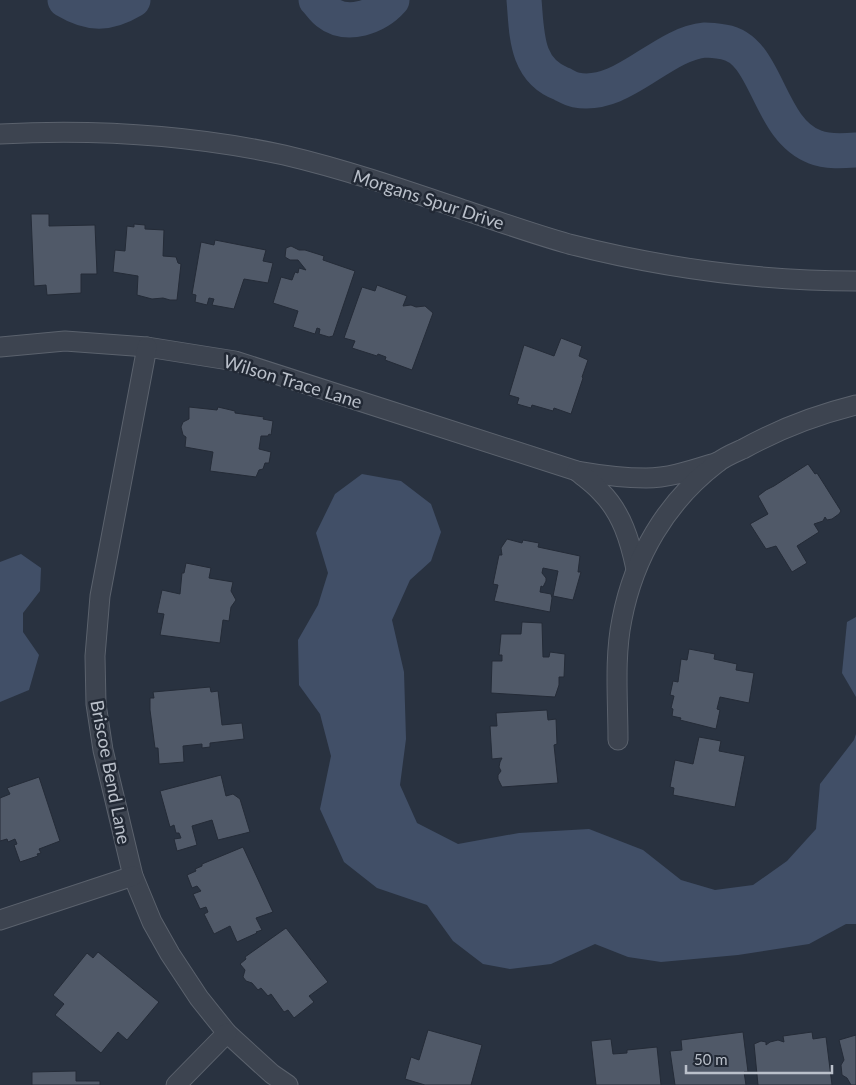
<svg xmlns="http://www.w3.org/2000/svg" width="856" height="1085" font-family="Lato,sans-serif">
  <rect width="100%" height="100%" fill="#293240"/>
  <g fill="#414f67">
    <path d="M 362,474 L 401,481 L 431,504 L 441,532 L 431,561 L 410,580 L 392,620 L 404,672 L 406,739 L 400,785 L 417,823 L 458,844 L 519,833 L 589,829 L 643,850 L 681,880 L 715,890 L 753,885 L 787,861 L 816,829 L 820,784 L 854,740 L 856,734 L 856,924 L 846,924 L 809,944 L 738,955 L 661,962 L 628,957 L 595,944 L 551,964 L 510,969 L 483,964 L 453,941 L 427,905 L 377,888 L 344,862 L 320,809 L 331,756 L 320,714 L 299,685 L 298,640 L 318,605 L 328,573 L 316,533 L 335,494 Z"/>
    <path d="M 21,554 L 41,568 L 40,591 L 23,613 L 23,632 L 39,655 L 29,690 L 0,702 L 0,562 Z"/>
    <path d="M 856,617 L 856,697 L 842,673 L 847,622 Z"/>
  </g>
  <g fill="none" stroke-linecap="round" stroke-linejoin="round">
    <g stroke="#414f67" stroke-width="35">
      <path d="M 65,0 C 90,15 108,15 133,0"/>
      <path d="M 316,0 C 320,4 323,9 327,12 C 347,28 377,17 392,0"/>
      <path d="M 524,0 C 527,33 525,70 562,84 C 566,86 571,89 576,90 C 623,99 661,44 705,40 C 711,40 718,41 724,42 C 768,49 767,129 815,147 C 827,152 843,151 856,150"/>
    </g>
  </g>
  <g fill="#505968" stroke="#242b37">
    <path d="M 31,214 L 49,214 L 49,226 L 95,225 L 97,274 L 81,274 L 81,293 L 47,295 L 46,285 L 34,286 Z"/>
    <path d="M 134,224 L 145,225 L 145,229 L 164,230 L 163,256 L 176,257 L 178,263 L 181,264 L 177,300 L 170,300 L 163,298 L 152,299 L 137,295 L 138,276 L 113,272 L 115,250 L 125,251 L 127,226 L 134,227 Z"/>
    <path d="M 215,240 L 266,250 L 263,261 L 273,263 L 268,283 L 244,279 L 234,309 L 212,305 L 214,299 L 209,298 L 207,305 L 195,302 L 196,295 L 192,294 L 201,242 L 214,245 Z"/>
    <path d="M 291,246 L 299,250 L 305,250 L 324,256 L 323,260 L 355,271 L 333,336 L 329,337 L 319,334 L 320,329 L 317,328 L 315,334 L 293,327 L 298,311 L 273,303 L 281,277 L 292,280 L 295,272 L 298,273 L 299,268 L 306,270 L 298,260 L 290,260 L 285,257 L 286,248 Z"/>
    <path d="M 377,285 L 407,296 L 403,306 L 411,305 L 416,307 L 425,306 L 433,313 L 412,370 L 385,360 L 386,357 L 378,354 L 377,356 L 352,348 L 355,341 L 344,338 L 362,287 L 375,291 Z"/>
    <path d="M 561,338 L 582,346 L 579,356 L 588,360 L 582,377 L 583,378 L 571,414 L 554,408 L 553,411 L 532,405 L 531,408 L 517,404 L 519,398 L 509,395 L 524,345 L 554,356 Z"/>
    <path d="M 189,407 L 217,410 L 218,407 L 235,411 L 235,413 L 264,417 L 263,419 L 273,421 L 271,435 L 269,434 L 268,436 L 261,436 L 259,449 L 271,452 L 269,463 L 265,463 L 263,469 L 259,470 L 256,477 L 210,471 L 213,452 L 185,447 L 186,437 L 183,435 L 181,427 L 183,422 L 189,419 Z"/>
    <path d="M 808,464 L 815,474 L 817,473 L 841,511 L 839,514 L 832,519 L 827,520 L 825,517 L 823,521 L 814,524 L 819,532 L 797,546 L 807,563 L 792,572 L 776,546 L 766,549 L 750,524 L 768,514 L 758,496 L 766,490 L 774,486 Z"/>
    <path d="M 507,539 L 522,543 L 523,540 L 539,543 L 538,547 L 580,556 L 578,572 L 581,572 L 573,600 L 553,596 L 558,571 L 543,568 L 542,573 L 546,578 L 546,581 L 543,587 L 541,586 L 540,592 L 551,594 L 552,598 L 550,612 L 494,601 L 498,585 L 493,584 L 499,555 L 502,555 L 501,548 Z"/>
    <path d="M 186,563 L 211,568 L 209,578 L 233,582 L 231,591 L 236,600 L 231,607 L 229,621 L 223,620 L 220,643 L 160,635 L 164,614 L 157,613 L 162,590 L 180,594 L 182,573 L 184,573 Z"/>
    <path d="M 522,622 L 542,623 L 543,657 L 549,657 L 550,652 L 565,654 L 564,677 L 559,677 L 559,685 L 555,697 L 491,693 L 492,661 L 502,661 L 502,655 L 499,655 L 501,634 L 521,634 Z"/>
    <path d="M 689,649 L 715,654 L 714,659 L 737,664 L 736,670 L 754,673 L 749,703 L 720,697 L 717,709 L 720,710 L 716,729 L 680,720 L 681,718 L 672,716 L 673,709 L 671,708 L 674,696 L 670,695 L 673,681 L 678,682 L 681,659 L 687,660 Z"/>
    <path d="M 210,687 L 211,692 L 218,691 L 222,725 L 242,723 L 244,739 L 210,743 L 210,747 L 202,748 L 202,744 L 183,746 L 184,762 L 159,764 L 158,748 L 155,748 L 150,710 L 150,698 L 154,698 L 153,692 Z"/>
    <path d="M 547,710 L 548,720 L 556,719 L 557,744 L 554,745 L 558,783 L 502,787 L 498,779 L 498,775 L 501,771 L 499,767 L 500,762 L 502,758 L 492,759 L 490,726 L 497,726 L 496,713 Z"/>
    <path d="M 699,737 L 721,741 L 719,751 L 745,756 L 735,807 L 673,795 L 674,788 L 670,787 L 675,760 L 693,764 Z"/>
    <path d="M 221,775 L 226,796 L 233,794 L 240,799 L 250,832 L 218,840 L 212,820 L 192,826 L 197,845 L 177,851 L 174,839 L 181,838 L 179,833 L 176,833 L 174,825 L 170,827 L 160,791 Z"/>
    <path d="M 39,777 L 60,841 L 39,849 L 41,853 L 37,854 L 38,856 L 20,862 L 14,845 L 17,844 L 15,839 L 8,842 L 7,839 L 0,841 L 0,798 L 10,794 L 7,788 Z"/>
    <path d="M 243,847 L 273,912 L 256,918 L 262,930 L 256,932 L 257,933 L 237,942 L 230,926 L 214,934 L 204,914 L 208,912 L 206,907 L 200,909 L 193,894 L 201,891 L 197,886 L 192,888 L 187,875 L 196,871 L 195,869 L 202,866 L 202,864 Z"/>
    <path d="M 286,928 L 328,982 L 309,996 L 314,1002 L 294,1018 L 288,1010 L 284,1012 L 271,994 L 268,996 L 261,988 L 258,990 L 252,983 L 246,981 L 243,977 L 245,970 L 240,964 L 246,959 L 245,957 Z"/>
    <path d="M 98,952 L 159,1002 L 127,1040 L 118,1032 L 101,1053 L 55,1015 L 64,1004 L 53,995 L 87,953 L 93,958 Z"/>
    <path d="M 428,1030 L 482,1045 L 471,1085 L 425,1085 L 405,1079 L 411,1057 L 419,1060 Z"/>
    <path d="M 743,1032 L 748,1072 L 744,1072 L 746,1085 L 675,1085 L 670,1051 L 682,1050 L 681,1040 Z"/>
    <path d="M 812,1032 L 813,1039 L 826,1037 L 832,1085 L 758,1085 L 754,1044 L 761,1041 L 766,1042 L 766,1045 L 770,1042 L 778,1040 L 784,1042 L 783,1036 Z"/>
    <path d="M 856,1035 L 856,1085 L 851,1085 L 847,1078 L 842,1075 L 841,1065 L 844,1060 L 839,1040 Z"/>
    <path d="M 611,1039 L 613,1054 L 627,1053 L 627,1050 L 657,1047 L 661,1085 L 596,1085 L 591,1041 Z"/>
    <path d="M 76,1071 L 76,1081 L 100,1081 L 100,1085 L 32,1085 L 32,1072 Z"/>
  </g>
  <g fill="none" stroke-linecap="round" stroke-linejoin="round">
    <g stroke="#5b626d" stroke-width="21">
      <g id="minor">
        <path d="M 0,134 C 95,129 191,135 284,155 C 348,170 411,192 473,213 C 505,224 537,235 569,244 C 663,268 759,281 856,281"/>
        <path d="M 0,347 L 65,341 L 147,347 L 235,361 L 577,471 C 600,475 623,478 646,478 C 671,478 695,469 718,462"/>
        <path d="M 147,347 L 100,596 L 95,656 L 96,704 L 103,750 L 133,876 L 152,922 L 170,954 L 199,998 L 227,1033 L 272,1074 L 288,1085"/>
        <path d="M 577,471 C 585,478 594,484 601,492 C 622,513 630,541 636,569"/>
        <path d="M 618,740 C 618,700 614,658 622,619 C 634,557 666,502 717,463 C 724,457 734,453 743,449 C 779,429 816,415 856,405"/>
        <path d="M 0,920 L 133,876"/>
        <path d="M 176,1085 L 227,1033"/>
      </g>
    </g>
    <use href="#minor" stroke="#3d4450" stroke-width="19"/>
  </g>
  <g text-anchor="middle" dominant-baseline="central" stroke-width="5" stroke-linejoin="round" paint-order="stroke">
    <g font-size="18" fill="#bac0ca" stroke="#222935">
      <text transform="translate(429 199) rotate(18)">Morgans Spur Drive</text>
      <text transform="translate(293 381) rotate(17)">Wilson Trace Lane</text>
      <text transform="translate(111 772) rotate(79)">Briscoe Bend Lane</text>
    </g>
  </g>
  <path d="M686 1065v8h146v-8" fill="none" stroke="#bac0ca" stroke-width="2.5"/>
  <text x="694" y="1065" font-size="15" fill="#bac0ca" stroke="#222935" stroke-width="4" paint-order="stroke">50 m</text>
</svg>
